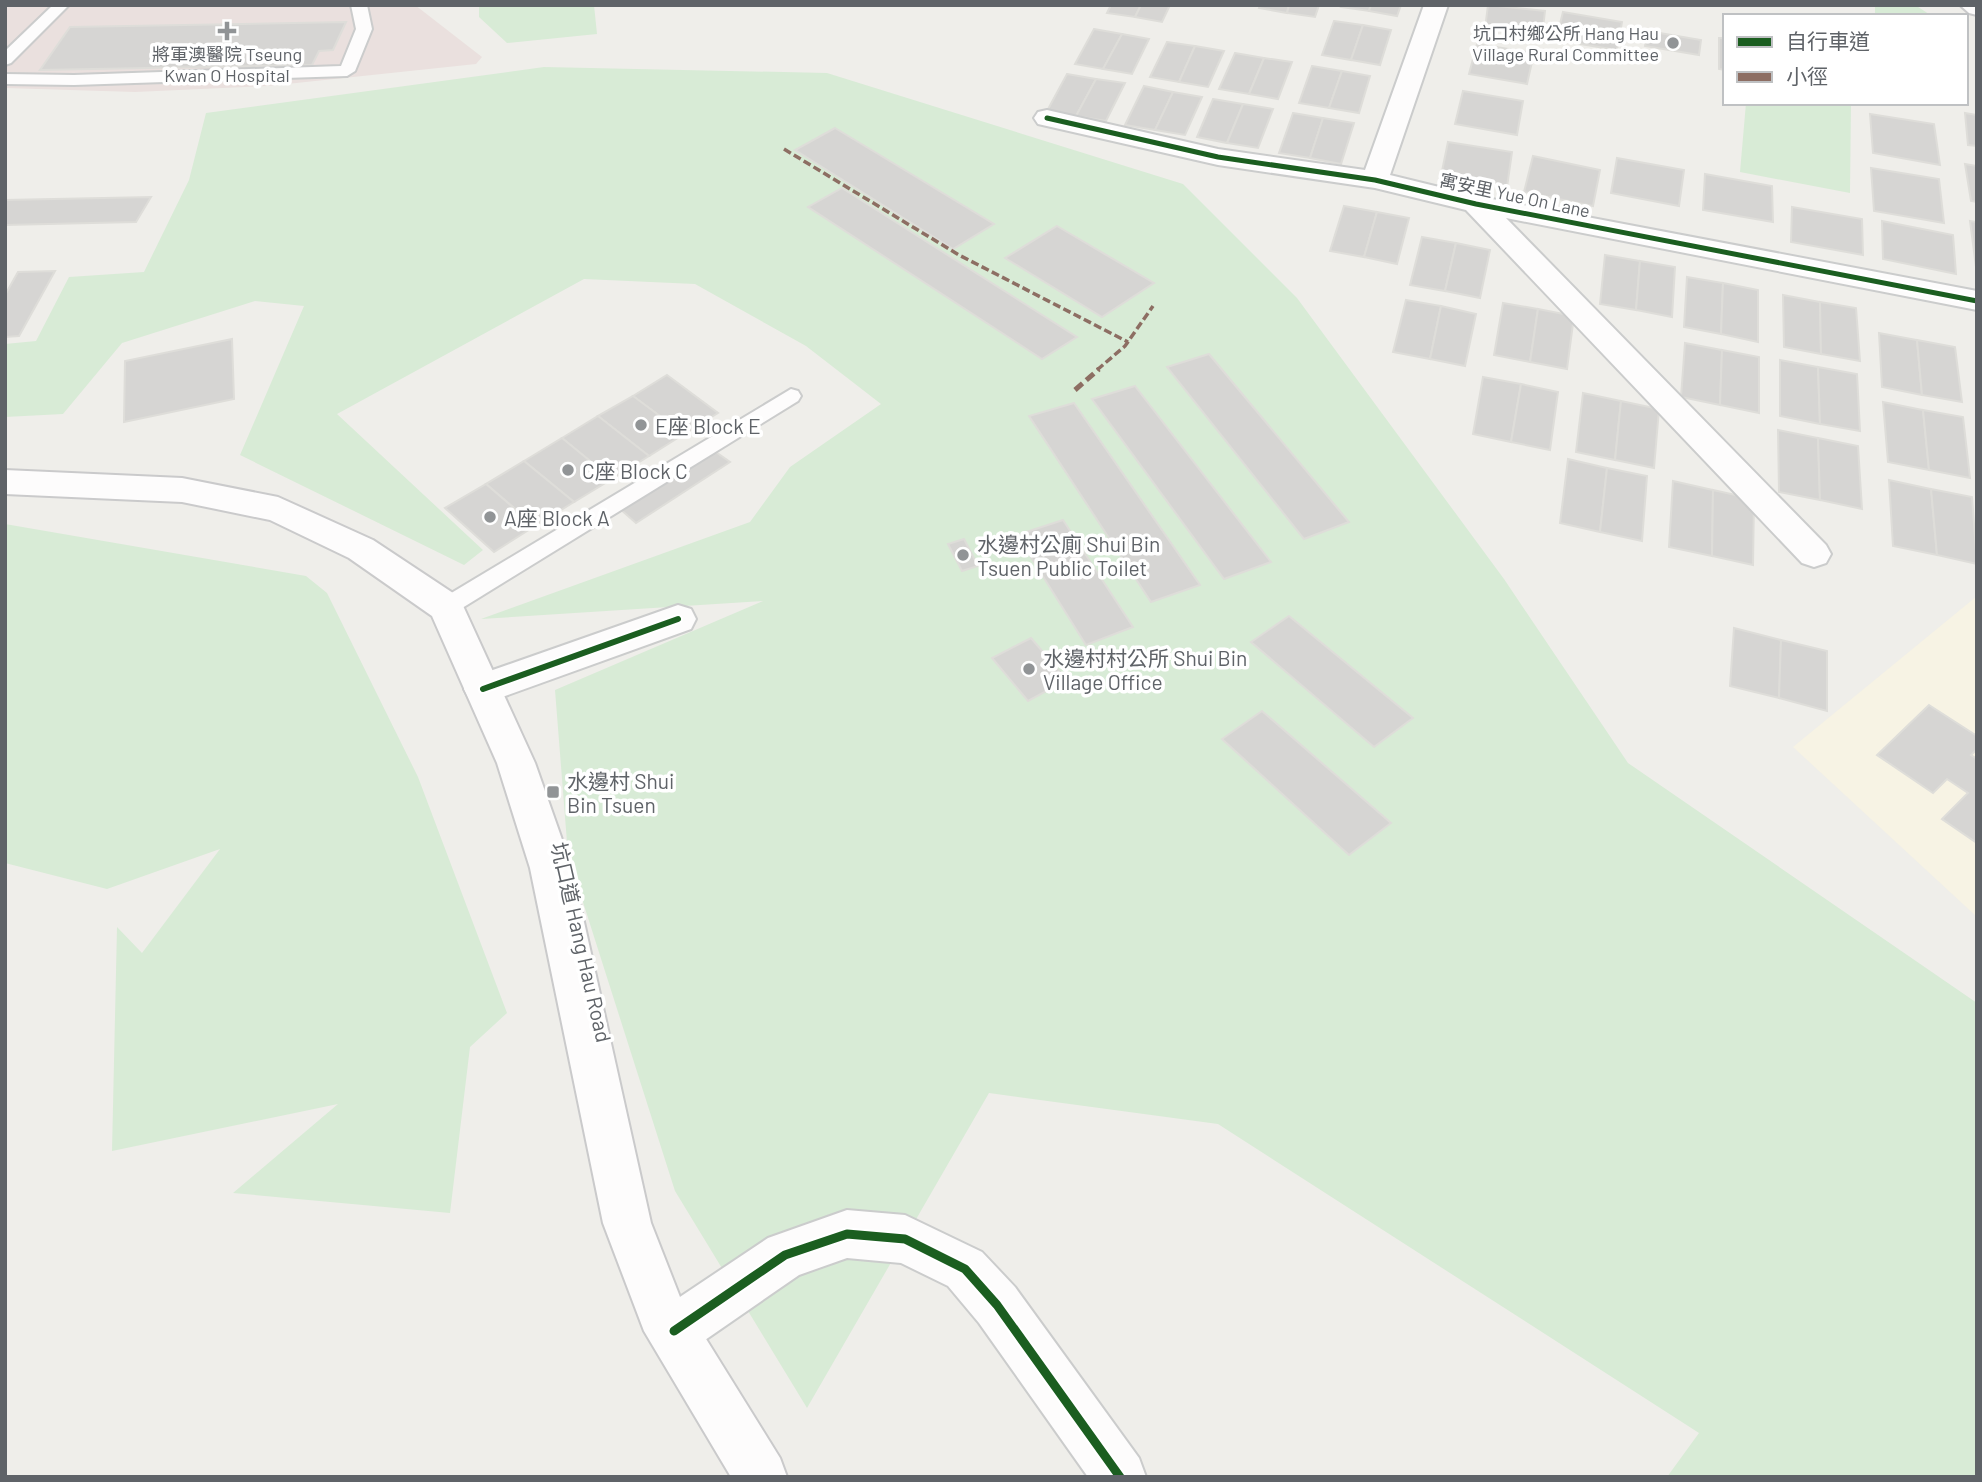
<svg xmlns="http://www.w3.org/2000/svg" width="1982" height="1482" font-family="Barlow,'Noto Sans TC',sans-serif">
  <rect width="100%" height="100%" fill="#efeeea"/>
  <path fill="#f7f3e4" d="M 1977,596 L 1977,917 L 1793,747 Z"/>
  <path fill="#eae0de" d="M 5,5 L 415,5 L 482,57 L 476,64 L 268,86 L 135,92 L 5,88 Z"/>
  <g fill="#d8ebd6">
    <path d="M 479,5 L 594,5 L 597,34 L 507,43 L 479,17 Z"/>
    <path d="M 1875,5 L 1915,5 L 1932,16 L 1875,16 Z"/>
    <path d="M 544,67 L 827,73 L 1183,184 L 1297,298 L 1504,579 L 1628,763 L 1977,1003 L 1977,1477 L 1667,1477 L 1699,1433 L 1218,1124 L 989,1093 L 807,1408 L 675,1191 L 568,855 L 555,690 L 763,601 L 481,619 L 750,522 L 790,467 L 881,404 L 806,346 L 695,284 L 584,279 L 337,414 L 483,550 L 464,565 L 240,455 L 304,306 L 255,301 L 122,343 L 63,414 L 5,417 L 5,344 L 36,341 L 69,277 L 144,272 L 189,180 L 206,113 Z"/>
    <path d="M 1746,103 L 1851,103 L 1850,193 L 1740,172 Z"/>
    <path d="M 5,524 L 306,576 L 327,593 L 418,777 L 507,1013 L 470,1047 L 450,1213 L 233,1193 L 338,1104 L 112,1151 L 117,927 L 142,953 L 220,849 L 107,889 L 5,863 Z"/>
  </g>
  <g fill="#d6d5d3" stroke="#deddd9" stroke-width="2">
    <path d="M 1111,5 L 1141,5 L 1135,17 L 1107,13 Z"/>
    <path d="M 1141,5 L 1170,5 L 1162,22 L 1135,17 Z"/>
    <path d="M 1260,5 L 1289,5 L 1287,13 L 1259,8 Z"/>
    <path d="M 1289,5 L 1319,5 L 1315,17 L 1287,13 Z"/>
    <path d="M 1342,5 L 1371,5 L 1369,11 L 1341,7 Z"/>
    <path d="M 1371,5 L 1401,5 L 1397,16 L 1369,11 Z"/>
    <path d="M 1488,5 L 1545,11 L 1542,37 L 1485,29 Z"/>
    <path d="M 1563,12 L 1622,22 L 1617,50 L 1556,40 Z"/>
    <path d="M 1334,21 L 1363,25 L 1351,60 L 1322,55 Z"/>
    <path d="M 346,22 L 333,50 L 319,51 L 312,65 L 40,70 L 70,27 Z"/>
    <path d="M 1363,25 L 1391,30 L 1380,65 L 1351,60 Z"/>
    <path d="M 1094,29 L 1122,34 L 1103,69 L 1075,64 Z"/>
    <path d="M 1648,31 L 1701,40 L 1699,55 L 1645,46 Z"/>
    <path d="M 1122,34 L 1149,39 L 1132,74 L 1103,69 Z"/>
    <path d="M 1719,38 L 1725,38 L 1725,70 L 1719,69 Z"/>
    <path d="M 1167,42 L 1195,46 L 1179,82 L 1150,77 Z"/>
    <path d="M 1477,44 L 1534,53 L 1527,84 L 1469,74 Z"/>
    <path d="M 1195,46 L 1224,51 L 1208,87 L 1179,82 Z"/>
    <path d="M 1235,53 L 1264,58 L 1249,94 L 1219,89 Z"/>
    <path d="M 1264,58 L 1292,62 L 1278,99 L 1249,94 Z"/>
    <path d="M 1312,66 L 1342,71 L 1329,108 L 1299,103 Z"/>
    <path d="M 1342,71 L 1370,76 L 1359,113 L 1329,108 Z"/>
    <path d="M 1067,74 L 1096,79 L 1076,116 L 1047,111 Z"/>
    <path d="M 1096,79 L 1125,83 L 1106,121 L 1076,116 Z"/>
    <path d="M 1144,86 L 1173,92 L 1155,130 L 1125,125 Z"/>
    <path d="M 1463,91 L 1523,101 L 1517,135 L 1455,124 Z"/>
    <path d="M 1173,92 L 1202,97 L 1185,135 L 1155,130 Z"/>
    <path d="M 1213,99 L 1243,104 L 1227,143 L 1197,137 Z"/>
    <path d="M 1243,104 L 1273,109 L 1258,148 L 1227,143 Z"/>
    <path d="M 1293,113 L 1323,118 L 1310,158 L 1279,153 Z"/>
    <path d="M 1965,113 L 1977,115 L 1977,146 L 1968,145 Z"/>
    <path d="M 1870,114 L 1934,124 L 1940,165 L 1873,153 Z"/>
    <path d="M 1323,118 L 1354,123 L 1341,164 L 1310,158 Z"/>
    <path d="M 835,128 L 994,224 L 953,249 L 795,150 Z"/>
    <path d="M 1448,142 L 1512,152 L 1507,187 L 1441,176 Z"/>
    <path d="M 1533,156 L 1600,170 L 1593,206 L 1524,192 Z"/>
    <path d="M 1617,158 L 1684,170 L 1679,206 L 1611,193 Z"/>
    <path d="M 1965,164 L 1977,166 L 1977,202 L 1971,201 Z"/>
    <path d="M 1871,168 L 1939,179 L 1944,223 L 1874,211 Z"/>
    <path d="M 1705,174 L 1772,186 L 1773,222 L 1703,210 Z"/>
    <path d="M 842,188 L 1077,337 L 1042,359 L 808,207 Z"/>
    <path d="M 151,197 L 136,222 L 5,225 L 5,200 Z"/>
    <path d="M 1344,206 L 1377,212 L 1364,257 L 1330,251 Z"/>
    <path d="M 1792,207 L 1862,219 L 1863,255 L 1791,242 Z"/>
    <path d="M 1377,212 L 1409,218 L 1397,264 L 1364,257 Z"/>
    <path d="M 1882,221 L 1953,235 L 1956,274 L 1883,259 Z"/>
    <path d="M 1970,221 L 1977,222 L 1977,267 L 1976,267 Z"/>
    <path d="M 1057,226 L 1154,283 L 1102,317 L 1005,258 Z"/>
    <path d="M 1422,237 L 1456,243 L 1445,291 L 1410,285 Z"/>
    <path d="M 1456,243 L 1490,250 L 1480,298 L 1445,291 Z"/>
    <path d="M 1605,255 L 1640,261 L 1636,310 L 1600,304 Z"/>
    <path d="M 1640,261 L 1675,267 L 1672,317 L 1636,310 Z"/>
    <path d="M 55,271 L 19,336 L 5,337 L 5,295 L 18,272 Z"/>
    <path d="M 1687,277 L 1723,283 L 1721,334 L 1684,327 Z"/>
    <path d="M 1723,283 L 1758,290 L 1758,342 L 1721,334 Z"/>
    <path d="M 1783,295 L 1820,302 L 1821,354 L 1784,347 Z"/>
    <path d="M 1406,300 L 1441,306 L 1430,359 L 1393,352 Z"/>
    <path d="M 1820,302 L 1856,308 L 1860,361 L 1821,354 Z"/>
    <path d="M 1503,303 L 1538,309 L 1530,362 L 1494,355 Z"/>
    <path d="M 1441,306 L 1476,314 L 1465,366 L 1430,359 Z"/>
    <path d="M 1538,309 L 1574,316 L 1567,369 L 1530,362 Z"/>
    <path d="M 1879,333 L 1917,340 L 1922,395 L 1882,387 Z"/>
    <path d="M 232,339 L 234,399 L 124,422 L 125,361 Z"/>
    <path d="M 1917,340 L 1955,347 L 1962,402 L 1922,395 Z"/>
    <path d="M 1685,343 L 1722,350 L 1720,405 L 1681,397 Z"/>
    <path d="M 1722,350 L 1759,357 L 1759,413 L 1720,405 Z"/>
    <path d="M 1209,354 L 1349,522 L 1304,539 L 1167,367 Z"/>
    <path d="M 1780,360 L 1818,367 L 1820,424 L 1780,416 Z"/>
    <path d="M 1818,367 L 1857,374 L 1860,431 L 1820,424 Z"/>
    <path d="M 667,375 L 718,413 L 684,434 L 633,396 Z"/>
    <path d="M 1483,377 L 1521,384 L 1511,442 L 1473,434 Z"/>
    <path d="M 1521,384 L 1558,392 L 1550,450 L 1511,442 Z"/>
    <path d="M 1135,386 L 1271,562 L 1224,579 L 1092,399 Z"/>
    <path d="M 1583,393 L 1621,401 L 1615,460 L 1576,452 Z"/>
    <path d="M 633,396 L 684,434 L 649,456 L 598,416 Z"/>
    <path d="M 1621,401 L 1659,409 L 1654,468 L 1615,460 Z"/>
    <path d="M 1883,402 L 1923,410 L 1929,470 L 1888,462 Z"/>
    <path d="M 1074,403 L 1200,585 L 1151,602 L 1029,416 Z"/>
    <path d="M 1923,410 L 1963,417 L 1970,478 L 1929,470 Z"/>
    <path d="M 598,416 L 649,456 L 612,479 L 562,438 Z"/>
    <path d="M 1778,430 L 1818,438 L 1820,500 L 1779,492 Z"/>
    <path d="M 562,438 L 612,479 L 574,502 L 524,461 Z"/>
    <path d="M 1818,438 L 1858,446 L 1862,509 L 1820,500 Z"/>
    <path d="M 713,450 L 730,462 L 636,523 L 620,509 Z"/>
    <path d="M 1568,459 L 1607,468 L 1600,532 L 1560,523 Z"/>
    <path d="M 524,461 L 574,502 L 535,526 L 486,484 Z"/>
    <path d="M 1607,468 L 1647,476 L 1642,541 L 1600,532 Z"/>
    <path d="M 1889,480 L 1931,489 L 1937,555 L 1893,546 Z"/>
    <path d="M 1673,481 L 1713,490 L 1712,556 L 1669,547 Z"/>
    <path d="M 486,484 L 535,526 L 494,552 L 445,508 Z"/>
    <path d="M 1931,489 L 1972,497 L 1977,564 L 1937,555 Z"/>
    <path d="M 1713,490 L 1754,499 L 1753,565 L 1712,556 Z"/>
    <path d="M 1063,520 L 1133,627 L 1086,645 L 1017,535 Z"/>
    <path d="M 964,539 L 978,566 L 962,571 L 948,544 Z"/>
    <path d="M 1289,616 L 1413,718 L 1374,747 L 1251,642 Z"/>
    <path d="M 1734,628 L 1781,640 L 1779,698 L 1730,686 Z"/>
    <path d="M 1031,638 L 1067,680 L 1028,701 L 992,658 Z"/>
    <path d="M 1781,640 L 1827,651 L 1827,711 L 1779,698 Z"/>
    <path d="M 1929,705 L 1977,736 L 1977,749 L 1971,755 L 1977,759 L 1977,843 L 1942,819 L 1968,793 L 1947,779 L 1933,793 L 1877,755 Z"/>
    <path d="M 1262,711 L 1391,823 L 1349,855 L 1222,739 Z"/>
  </g>
  <g fill="none" stroke-linecap="round" stroke-linejoin="round">
    <g stroke="#cbcccc" stroke-width="4">
      <g id="lane">
        <path d="M 53,5 L 69,5 L 11,63 L 5,65 L 5,51 Z"/>
        <path d="M 351,5 L 367,5 L 372,29 L 355,71 L 347,76 L 74,85 L 5,84 L 5,74 L 74,75 L 341,66 L 356,29 Z"/>
        <path d="M 791,389 L 798,391 L 801,396 L 798,401 L 454,613 L 446,616 L 438,613 L 435,607 L 438,601 Z"/>
      </g>
    </g>
    <g stroke="#cbcccc" stroke-width="4">
      <g id="street">
        <path d="M 1424,5 L 1448,5 L 1390,175 L 1476,196 L 1977,291 L 1977,310 L 1506,218 L 1826,545 L 1831,554 L 1826,563 L 1814,567 L 1802,563 L 1466,210 L 1375,188 L 1218,165 L 1038,124 L 1034,118 L 1038,112 L 1047,110 L 1218,149 L 1365,170 Z"/>
        <path d="M 678,605 L 691,609 L 696,619 L 691,629 L 483,704 L 470,700 L 464,689 L 470,678 Z"/>
        <path d="M 847,1210 L 905,1215 L 982,1252 L 1015,1287 L 1139,1458 L 1146,1477 L 1088,1477 L 979,1323 L 948,1286 L 901,1263 L 847,1258 L 799,1275 L 692,1349 L 674,1356 L 656,1349 L 649,1331 L 656,1313 L 768,1238 Z"/>
      </g>
    </g>
    <g stroke="#cacacb" stroke-width="4">
      <g id="secondary">
        <path d="M 1960,5 L 1977,5 L 1977,15 L 1969,13 Z"/>
        <path d="M 5,470 L 182,478 L 278,497 L 373,540 L 459,597 L 535,763 L 572,868 L 651,1223 L 680,1297 L 780,1458 L 787,1477 L 731,1477 L 644,1331 L 603,1223 L 530,868 L 497,763 L 432,616 L 349,558 L 270,520 L 182,502 L 5,494 Z"/>
      </g>
    </g>
    <use href="#lane" fill="#fdfcfc" fill-rule="evenodd"/>
    <use href="#street" fill="#fdfcfc" fill-rule="evenodd"/>
    <use href="#secondary" fill="#fdfcfc" fill-rule="evenodd"/>
    <g stroke="#8d6e63" stroke-width="3.5" stroke-dasharray="8 3.5" stroke-linecap="butt">
      <path d="M 784,149 L 959,255 L 1128,342"/>
      <path d="M 1097,370 L 1125,346 L 1153,306"/>
    </g>
    <path stroke="#8d6e63" stroke-width="5" stroke-dasharray="10 5" stroke-linecap="butt" d="M 1075,390 L 1099,369"/>
    <g stroke="#fff" stroke-width="9">
      <path id="cycleway-far2" d="M 1047,118 L 1218,157 L 1375,180 L 1476,204 L 1977,301"/>
    </g>
    <g stroke="#fff" stroke-width="10">
      <path id="cycleway-far1" d="M 483,689 L 678,619"/>
    </g>
    <g stroke="#fff" stroke-width="13">
      <path id="cycleway" d="M 674,1331 L 785,1255 L 847,1234 L 905,1239 L 965,1269 L 997,1305 L 1120,1477"/>
    </g>
    <use href="#cycleway-far2" stroke="#1b5e20" stroke-width="5"/>
    <use href="#cycleway-far1" stroke="#1b5e20" stroke-width="6"/>
    <use href="#cycleway" stroke="#1b5e20" stroke-width="9"/>
  </g>
  <g fill="#919496" stroke="#fff" stroke-width="2.5">
    <path d="M223.5 20.5h7v7h7v7h-7v7h-7v-7h-7v-7h7z"/>
    <circle cx="1673" cy="43" r="7"/>
    <circle cx="641" cy="425" r="7"/>
    <circle cx="568" cy="470" r="7"/>
    <circle cx="490" cy="517" r="7"/>
    <circle cx="963" cy="555" r="7"/>
    <circle cx="1029" cy="669" r="7"/>
    <rect x="546" y="785" width="14" height="14" rx="3.5"/>
  </g>
  <g text-anchor="middle" dominant-baseline="central" stroke-width="7" stroke-linejoin="round" paint-order="stroke">
    <g font-size="18" fill="#5f6368" stroke="#fff" text-anchor="end">
      <text x="1659" y="33">坑口村鄉公所 Hang Hau<tspan x="1659" dy="21">Village Rural Committee</tspan></text>
      <text x="227" y="54" text-anchor="middle">將軍澳醫院 Tseung<tspan x="227" dy="21">Kwan O Hospital</tspan></text>
    </g>
    <g font-size="18" fill="#5f6368" stroke="#fff">
      <text transform="translate(1515 195) rotate(12)">寓安里 Yue On Lane</text>
    </g>
    <g font-size="21" fill="#5f6368" stroke="#fff" text-anchor="start">
      <text x="655" y="425">E座 Block E</text>
      <text x="582" y="470">C座 Block C</text>
      <text x="504" y="517">A座 Block A</text>
      <text x="977" y="543">水邊村公廁 Shui Bin<tspan x="977" dy="24">Tsuen Public Toilet</tspan></text>
      <text x="1043" y="657">水邊村村公所 Shui Bin<tspan x="1043" dy="24">Village Office</tspan></text>
      <text x="567" y="780">水邊村 Shui<tspan x="567" dy="24">Bin Tsuen</tspan></text>
    </g>
    <g font-size="21" fill="#5f6368" stroke="#fff">
      <text transform="translate(582 942) rotate(77)">坑口道 Hang Hau Road</text>
    </g>
  </g>
  <rect width="1982" height="1482" fill="none" stroke="#5f6368" stroke-width="14"/>
  <rect x="1723" y="14" width="245" height="91" fill="#ffffff" stroke="#bfc1c3" stroke-width="2"/>
  <rect x="1737" y="37" width="35" height="10" fill="#1b5e20" stroke="#bfc1c3" stroke-width="2"/>
  <text x="1786" y="49" font-size="21" fill="#5f6368">自行車道</text>
  <rect x="1737" y="72" width="35" height="10" fill="#8d6e63" stroke="#bfc1c3" stroke-width="2"/>
  <text x="1786" y="84" font-size="21" fill="#5f6368">小徑</text>
</svg>
